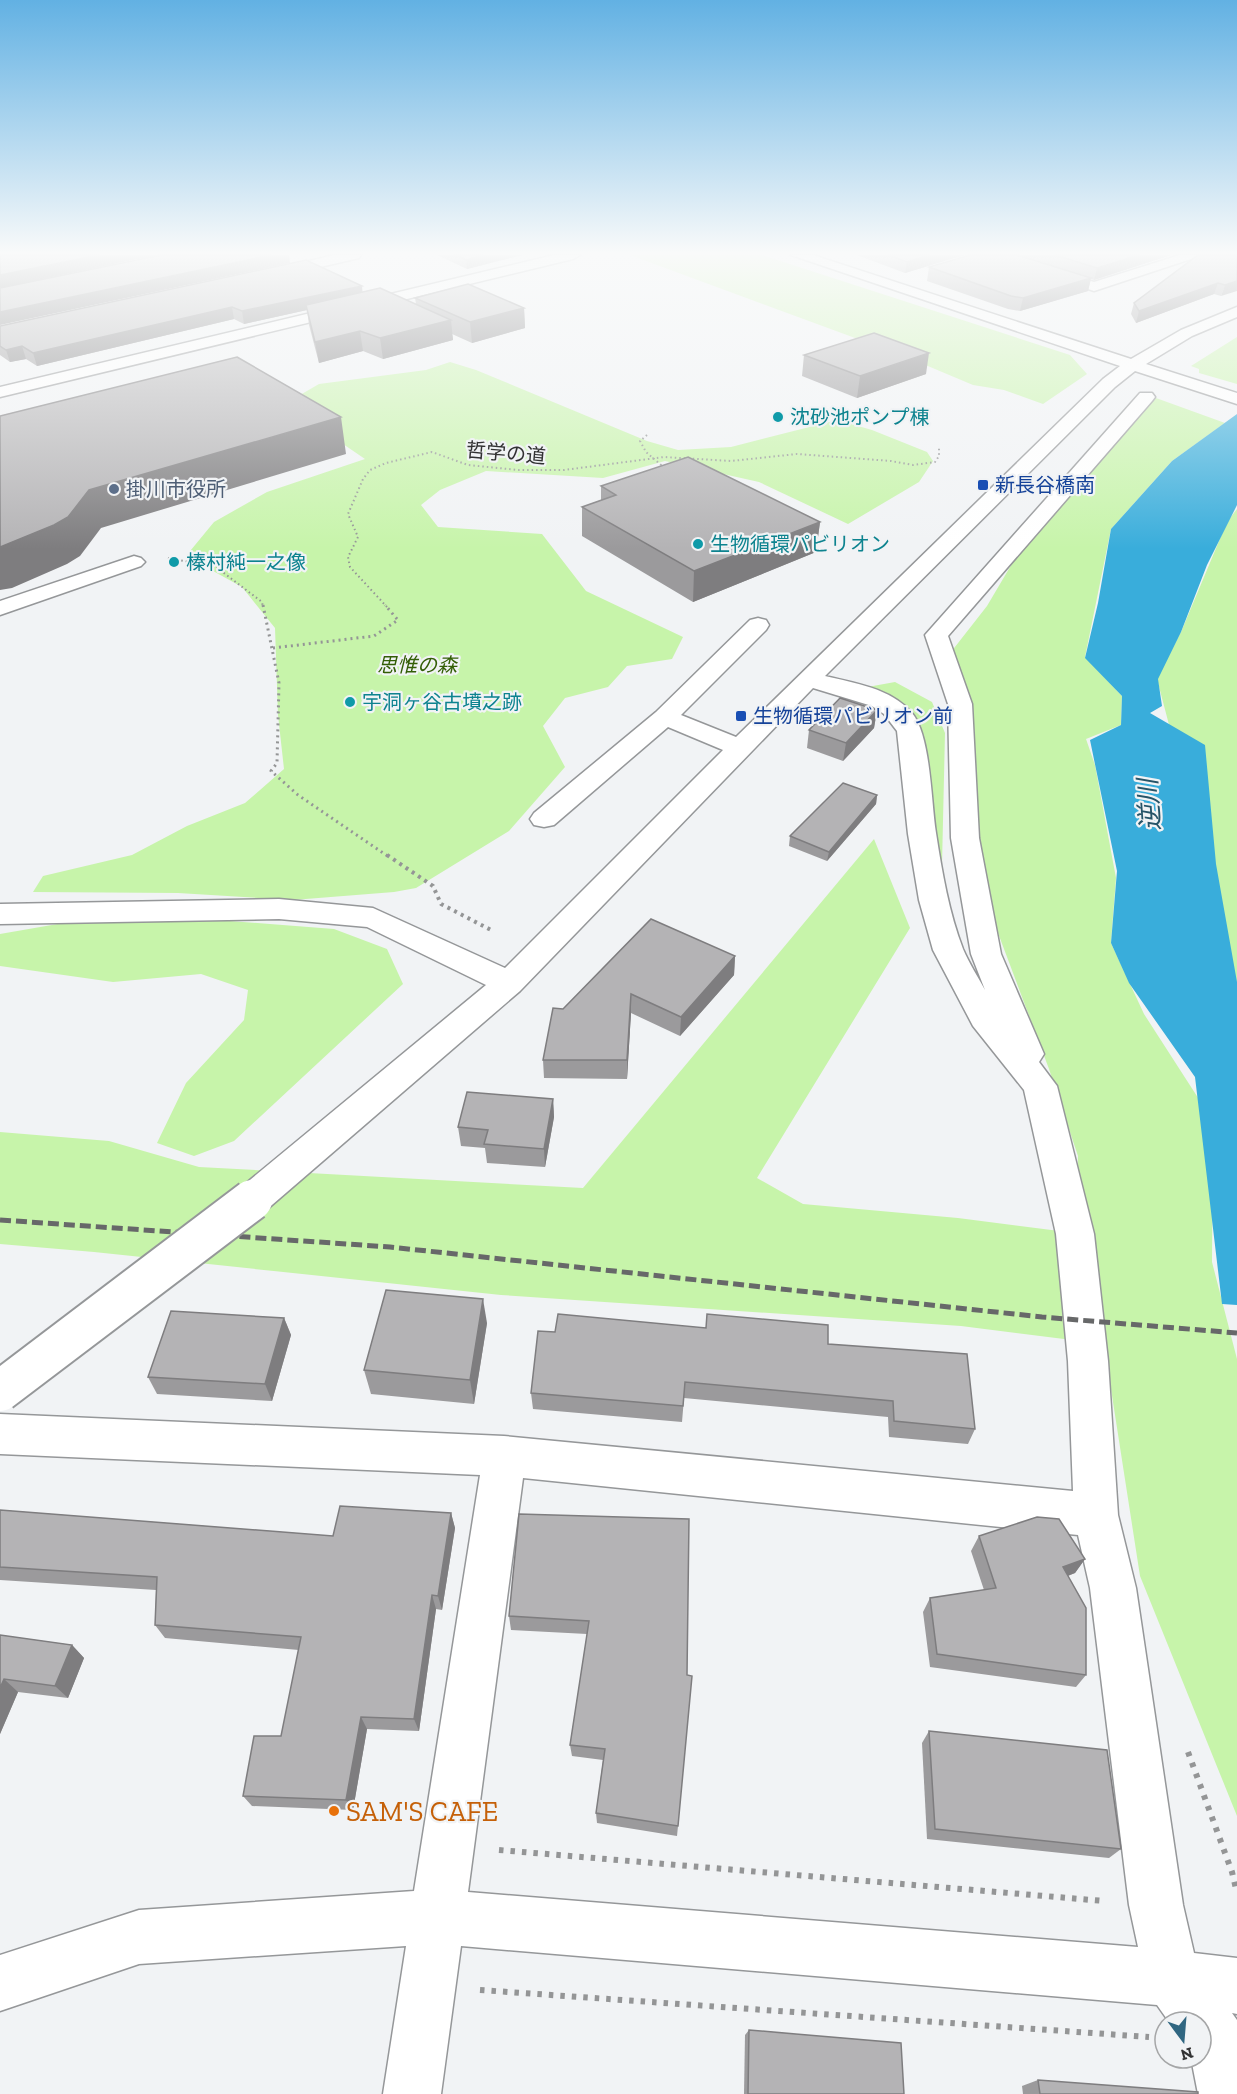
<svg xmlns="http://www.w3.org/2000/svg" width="1237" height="2094" font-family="'Zilla Slab','Noto Sans JP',serif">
  <rect width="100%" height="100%" fill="#f1f3f5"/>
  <g fill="#c7f4aa">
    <path d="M 630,255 L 762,255 L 1070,355 L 1087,374 L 1043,404 L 1004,390 L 973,385 L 904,356 Z"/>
    <path d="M 1237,337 L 1237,384 L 1199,373 L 1199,369 L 1191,366 Z"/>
    <path d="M 450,362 L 476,370 L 647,441 L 678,450 L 731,447 L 837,420 L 872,430 L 927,452 L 933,461 L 919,482 L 848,524 L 759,482 L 665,461 L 603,478 L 486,471 L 440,490 L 421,505 L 438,527 L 542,534 L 586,591 L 683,637 L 672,659 L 627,666 L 608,687 L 565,698 L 543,726 L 565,767 L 509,831 L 416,888 L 394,892 L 293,900 L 178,893 L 33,892 L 43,876 L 132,855 L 187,826 L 245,803 L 284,769 L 278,715 L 275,628 L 242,587 L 186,556 L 214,522 L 267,492 L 365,459 L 302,416 L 281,406 L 319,384 L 426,370 Z"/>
    <path d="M 1156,398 L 1225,423 L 1172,461 L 1111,529 L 1085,657 L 1122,696 L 1121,725 L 1086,739 L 1095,765 L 1116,878 L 1111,943 L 1144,1014 L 1213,1121 L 1212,1262 L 1237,1359 L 1237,1816 L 1140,1576 L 1104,1344 L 961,1326 L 501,1295 L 94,1252 L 0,1244 L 0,1132 L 109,1141 L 199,1167 L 583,1188 L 874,839 L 910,928 L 757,1178 L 803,1204 L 958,1218 L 1075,1233 L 1078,1156 L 1049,1069 L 986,901 L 963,853 L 974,747 L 968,690 L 951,652 L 987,606 L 1039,518 Z"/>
    <path d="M 1237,509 L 1237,984 L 1157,679 L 1181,632 L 1227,522 Z"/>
    <path d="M 895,682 L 932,702 L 945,733 L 942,865 L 928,811 L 925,744 L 913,712 L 862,688 Z"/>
    <path d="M 230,921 L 334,929 L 387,949 L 403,984 L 234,1141 L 194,1156 L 157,1143 L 186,1083 L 244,1020 L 248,990 L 201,974 L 113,982 L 0,966 L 0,934 L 69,922 Z"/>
  </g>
  <path fill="#39addb" d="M 1237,414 L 1237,505 L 1207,565 L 1181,632 L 1158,679 L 1162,706 L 1150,713 L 1205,745 L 1216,864 L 1237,982 L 1237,1305 L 1222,1304 L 1195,1077 L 1129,983 L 1111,943 L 1117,871 L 1090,740 L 1121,725 L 1122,696 L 1085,658 L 1098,603 L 1111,529 L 1172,461 Z"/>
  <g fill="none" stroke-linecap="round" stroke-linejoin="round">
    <g stroke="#959799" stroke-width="3">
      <g id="minor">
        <path d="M 334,255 L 361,255 L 359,258 L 269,279 L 262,275 L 264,272 Z"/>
        <path d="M 554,255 L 580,255 L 573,259 L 0,397 L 0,387 Z"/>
        <path d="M 791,255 L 813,255 L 1131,359 L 1181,330 L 1237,307 L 1237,317 L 1192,336 L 1146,364 L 1237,393 L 1237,404 L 1135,371 L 1115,387 L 825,676 C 854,683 891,688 912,713 C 931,736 931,802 936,833 C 942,872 949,913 963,949 C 969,963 978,977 985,990 L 971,954 L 951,838 L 948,704 L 925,635 L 1140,393 L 1152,393 L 1155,397 L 1152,401 L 948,636 L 972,704 L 979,838 L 1001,954 L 1044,1054 L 1039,1062 L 1057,1086 L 1094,1234 L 1108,1361 L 1118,1515 L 1136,1588 L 1183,1905 L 1194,1953 L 1237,1958 L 1237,2014 L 1232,2013 L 1237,2020 L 1237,2094 L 1198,2094 L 1191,2058 L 1201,2058 L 1201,2022 L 1169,2022 L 1157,2005 L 461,1946 L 441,2094 L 383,2094 L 406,1946 L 139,1964 L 0,2011 L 0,1955 L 139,1910 L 414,1891 L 480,1475 L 0,1454 L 0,1414 L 504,1436 L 1073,1491 L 1068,1361 L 1056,1234 L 1024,1090 L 973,1026 L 933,950 L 919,900 L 908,834 L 897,731 L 884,714 L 872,706 L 813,688 L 520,991 L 265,1211 L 252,1215 L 239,1211 L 234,1200 L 239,1189 L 486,985 L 367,927 L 279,919 L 0,924 L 0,904 L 279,899 L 373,908 L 505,968 L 723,750 L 668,727 L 554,825 L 544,827 L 534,825 L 530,819 L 534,813 L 656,712 L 750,620 L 758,618 L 766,620 L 769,625 L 766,630 L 681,715 L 736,737 L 1103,379 L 1120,366 ZM 523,1478 L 1078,1535 L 1090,1588 L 1129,1905 L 1138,1947 L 468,1892 Z"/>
        <path d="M 987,255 L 1010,255 L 1094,282 L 1180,255 L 1203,255 L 1094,291 Z"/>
        <path d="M 134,556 L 141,558 L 145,562 L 141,566 L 0,615 L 0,601 Z"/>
      </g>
    </g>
    <g stroke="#949596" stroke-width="2" stroke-dasharray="1.5 3" stroke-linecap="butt">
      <path d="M 647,435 L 640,441 L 646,452 L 661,465 L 660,470"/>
      <path d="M 168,558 L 216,567 L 262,602 L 263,607"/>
      <path d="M 387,607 L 350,567 L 348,557 L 358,537 L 348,514 L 363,479 L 370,470 L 386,463 L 432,452 L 468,465 L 518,470 L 564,470 L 664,457 L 731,461 L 797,454 L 891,461 L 913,465 L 935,462 L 939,456 L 939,446"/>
    </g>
    <g stroke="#949596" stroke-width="3" stroke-dasharray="2 4" stroke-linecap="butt">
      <path d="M 263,605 L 279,683 L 277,763 L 271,771 L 298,795 L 389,857"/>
      <path d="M 273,648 L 374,636 L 398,620 L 385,605"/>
    </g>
    <path stroke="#949596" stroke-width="4" stroke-dasharray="3 4.5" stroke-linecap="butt" d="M 387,855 L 433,886 L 441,904 L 491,930"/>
    <g stroke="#949596" stroke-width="6" stroke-dasharray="4.5 7" stroke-linecap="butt">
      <path d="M 1188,1752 L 1232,1872 L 1237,1893"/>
      <path d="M 499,1850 L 1104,1901"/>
      <path d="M 480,1990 L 1149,2037"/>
    </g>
    <use href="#minor" fill="#fff" fill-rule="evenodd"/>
    <path stroke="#676869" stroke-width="5" stroke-dasharray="11 5" stroke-linecap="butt" d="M 0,1220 L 390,1247 L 1042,1317 L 1237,1333"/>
    <g stroke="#959799" stroke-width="44" stroke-linecap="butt">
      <path id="minor-bridge" d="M 0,1391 L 252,1200"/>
    </g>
    <use href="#minor-bridge" stroke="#fff" stroke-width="40"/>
  </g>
  <g fill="#9b9a9c">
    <path d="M 437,255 L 522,255 L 467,269 Z"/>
    <path d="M 857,255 L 964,255 L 905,273 Z"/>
    <path d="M 1018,255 L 1171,255 L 1094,280 L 1091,279 L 1088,291 L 1020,311 L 1008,309 L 927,281 L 929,267 Z"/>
    <path d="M 1237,255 L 1221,296 L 1214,294 L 1136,323 L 1131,314 L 1134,303 Z"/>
    <path d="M 362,292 L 416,304 L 415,298 L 524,308 L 525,328 L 472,343 L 452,334 L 453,340 L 383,359 L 363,351 L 319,363 L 309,325 L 307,310 L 244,324 L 234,319 L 37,366 L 26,359 L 10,362 L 0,355 L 0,326 Z"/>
    <path d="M 804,355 L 926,374 L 857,398 L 802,376 Z"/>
    <path d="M 601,486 L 820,522 L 816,552 L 693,602 L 582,536 L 582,507 L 601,500 Z"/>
    <path d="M 877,710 L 874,728 L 843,761 L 807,748 L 809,730 Z"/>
    <path d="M 877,795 L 876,804 L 827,861 L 789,846 L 790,836 Z"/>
    <path d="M 735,956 L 734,975 L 680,1036 L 631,1013 L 627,1079 L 544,1078 L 543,1060 L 563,1009 Z"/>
    <path d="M 553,1099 L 554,1117 L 545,1167 L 487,1163 L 485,1148 L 461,1146 L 458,1127 Z"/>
    <path d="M 707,1314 L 828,1344 L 975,1429 L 968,1444 L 889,1437 L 888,1417 L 684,1398 L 682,1422 L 533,1409 L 531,1393 L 555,1332 L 706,1328 Z"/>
    <path d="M 284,1318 L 291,1335 L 272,1401 L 157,1394 L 148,1377 Z"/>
    <path d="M 487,1323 L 474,1404 L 371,1394 L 364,1370 Z"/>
    <path d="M 0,1510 L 333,1536 L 451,1513 L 455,1528 L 442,1610 L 436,1609 L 419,1731 L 367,1729 L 353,1810 L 252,1806 L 243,1796 L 281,1736 L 299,1650 L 165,1638 L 155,1625 L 156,1590 L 0,1580 Z"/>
    <path d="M 689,1519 L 678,1826 L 677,1836 L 597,1823 L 596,1813 L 603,1760 L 572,1756 L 570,1745 L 587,1634 L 511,1630 L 509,1616 Z"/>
    <path d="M 979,1536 L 1085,1559 L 1075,1573 L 1068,1576 L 1086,1675 L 1076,1687 L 930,1667 L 923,1612 L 930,1598 L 984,1590 L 971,1551 Z"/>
    <path d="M 0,1635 L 72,1645 L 84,1658 L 68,1698 L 18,1692 L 0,1734 Z"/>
    <path d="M 929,1731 L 1121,1849 L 1109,1858 L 927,1839 L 922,1743 Z"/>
    <path d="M 749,2030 L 904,2094 L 744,2094 L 745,2035 Z"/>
    <path d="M 1038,2080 L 1198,2094 L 1023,2094 L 1022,2086 Z"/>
  </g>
  <g fill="#7e7d7f">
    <path d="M 99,255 L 157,255 L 0,288 L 0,275 Z"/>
    <path d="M 272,255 L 289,255 L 290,263 L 0,325 L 0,312 Z"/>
    <path d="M 484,255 L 522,255 L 467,269 L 466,260 Z"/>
    <path d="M 929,255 L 964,255 L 905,273 L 907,262 Z"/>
    <path d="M 1139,255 L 1171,255 L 1094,280 L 1097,268 Z"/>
    <path d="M 1091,278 L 1088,291 L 1020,311 L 1023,298 Z"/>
    <path d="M 1237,281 L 1237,291 L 1221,296 L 1225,285 Z"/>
    <path d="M 1218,283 L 1214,294 L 1136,323 L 1139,311 Z"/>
    <path d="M 362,286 L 363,298 L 306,305 L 307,310 L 244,324 L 242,311 Z"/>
    <path d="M 232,307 L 234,319 L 37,366 L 33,353 Z"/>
    <path d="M 524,308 L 525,328 L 472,343 L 470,322 Z"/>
    <path d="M 451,320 L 453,340 L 383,359 L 380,338 Z"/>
    <path d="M 360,331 L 363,351 L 319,363 L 315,342 Z"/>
    <path d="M 22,346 L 26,359 L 10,362 L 6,350 Z"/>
    <path d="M 929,353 L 926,374 L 857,398 L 860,376 Z"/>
    <path d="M 341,417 L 346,454 L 101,528 L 80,556 L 67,564 L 12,588 L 0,590 L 0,547 L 89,490 Z"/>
    <path d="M 820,522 L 816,552 L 693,602 L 694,571 Z"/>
    <path d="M 877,710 L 874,728 L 843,761 L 846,743 Z"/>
    <path d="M 877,795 L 876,804 L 827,861 L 829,852 Z"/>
    <path d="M 735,956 L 734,975 L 680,1036 L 681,1017 Z"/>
    <path d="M 631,994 L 631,1013 L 627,1079 L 627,1060 Z"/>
    <path d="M 553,1099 L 554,1117 L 545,1167 L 544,1149 Z"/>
    <path d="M 483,1299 L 487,1323 L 474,1404 L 470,1380 Z"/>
    <path d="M 284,1318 L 291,1335 L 272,1401 L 265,1384 Z"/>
    <path d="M 451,1513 L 455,1528 L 442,1610 L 438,1596 Z"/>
    <path d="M 1085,1559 L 1075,1573 L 1053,1581 L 1063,1567 Z"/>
    <path d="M 432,1595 L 436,1609 L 419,1731 L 414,1719 Z"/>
    <path d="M 72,1645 L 84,1658 L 68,1698 L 55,1686 Z"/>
    <path d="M 4,1679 L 18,1692 L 0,1734 L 0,1688 Z"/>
    <path d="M 361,1717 L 367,1729 L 353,1810 L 346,1800 Z"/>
  </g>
  <g fill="#b4b3b5" stroke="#7e7d7f" stroke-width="1.5">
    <path d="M 0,255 L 99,255 L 0,275 Z"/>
    <path d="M 161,255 L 272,255 L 0,312 L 0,288 Z"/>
    <path d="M 457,255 L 484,255 L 466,260 Z"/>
    <path d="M 889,255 L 929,255 L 907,262 Z"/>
    <path d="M 970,255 L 1017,255 L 1091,278 L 1023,298 L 1011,296 L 929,267 Z"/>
    <path d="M 1055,255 L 1139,255 L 1097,268 Z"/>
    <path d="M 1198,255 L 1237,255 L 1237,281 L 1225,285 L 1218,283 L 1139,311 L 1134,303 Z"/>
    <path d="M 306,260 L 362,286 L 242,311 L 232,307 L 33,353 L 22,346 L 6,350 L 0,346 L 0,326 Z"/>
    <path d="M 468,284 L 524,308 L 470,322 L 415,298 Z"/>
    <path d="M 380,288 L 451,320 L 380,338 L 360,331 L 315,342 L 306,305 Z"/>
    <path d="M 874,333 L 929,353 L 860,376 L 804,355 Z"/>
    <path d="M 237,357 L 341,417 L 89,490 L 68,517 L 54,525 L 0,547 L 0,416 Z"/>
    <path d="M 688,457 L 820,522 L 694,571 L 582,507 L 616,495 L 601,486 Z"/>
    <path d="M 840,698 L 877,710 L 846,743 L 809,730 Z"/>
    <path d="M 843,783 L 877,795 L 829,852 L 790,836 Z"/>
    <path d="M 651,919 L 735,956 L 681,1017 L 631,994 L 627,1060 L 543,1060 L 553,1008 L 563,1009 Z"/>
    <path d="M 467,1092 L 553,1099 L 544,1149 L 484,1144 L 488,1130 L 458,1127 Z"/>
    <path d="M 386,1290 L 483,1299 L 470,1380 L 364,1370 Z"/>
    <path d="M 171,1311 L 284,1318 L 265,1384 L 148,1377 Z"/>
    <path d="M 558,1314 L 706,1328 L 707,1314 L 828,1325 L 828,1344 L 967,1354 L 975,1429 L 894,1421 L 893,1401 L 685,1382 L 683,1406 L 531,1393 L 538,1331 L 555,1332 Z"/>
    <path d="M 340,1506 L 451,1513 L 438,1596 L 432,1595 L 414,1719 L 361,1717 L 346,1800 L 243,1796 L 254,1736 L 281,1736 L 301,1637 L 155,1625 L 157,1577 L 0,1567 L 0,1510 L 333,1536 Z"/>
    <path d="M 519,1514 L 689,1519 L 687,1675 L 692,1676 L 678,1826 L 596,1813 L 605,1749 L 570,1745 L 589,1621 L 509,1616 Z"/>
    <path d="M 1037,1517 L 1059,1519 L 1085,1559 L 1063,1567 L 1086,1608 L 1086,1675 L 937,1654 L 930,1598 L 996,1588 L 979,1536 Z"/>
    <path d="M 0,1635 L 72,1645 L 55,1686 L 4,1679 L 0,1688 Z"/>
    <path d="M 929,1731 L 1107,1750 L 1121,1849 L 935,1829 Z"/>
    <path d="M 749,2030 L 901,2043 L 904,2094 L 748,2094 Z"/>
    <path d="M 1038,2080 L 1198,2092 L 1198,2094 L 1040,2094 Z"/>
  </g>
  <linearGradient id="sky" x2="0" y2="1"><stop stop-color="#62b1e3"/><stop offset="0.46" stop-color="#f9fafa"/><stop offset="1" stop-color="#f9fafa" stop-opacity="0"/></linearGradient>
  <rect width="1237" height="549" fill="url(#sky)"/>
  <g fill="#0f9aa8" stroke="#f1f3f5" stroke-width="2">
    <circle cx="778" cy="417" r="6"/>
    <circle cx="698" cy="544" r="6"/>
    <circle cx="174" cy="562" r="6"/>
    <circle cx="350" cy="702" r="6"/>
  </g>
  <g fill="#1a4fb4" stroke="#f1f3f5" stroke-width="2">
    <rect x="977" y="479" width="12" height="12" rx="3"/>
    <rect x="735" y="710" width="12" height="12" rx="3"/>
  </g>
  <circle fill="#5c6f8a" stroke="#f1f3f5" stroke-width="2" cx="114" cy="489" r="6"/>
  <circle fill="#e8710a" stroke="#f1f3f5" stroke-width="2" cx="334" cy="1811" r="6"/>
  <g text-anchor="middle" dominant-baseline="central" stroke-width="4.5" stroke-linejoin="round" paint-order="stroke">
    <g font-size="20" fill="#0d838f" stroke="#f1f3f5" text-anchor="start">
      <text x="790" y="417">沈砂池ポンプ棟</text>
      <text x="710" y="544">生物循環パビリオン</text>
      <text x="186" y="562">榛村純一之像</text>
      <text x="362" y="702">宇洞ヶ谷古墳之跡</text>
    </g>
    <g font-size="20" fill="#323233" stroke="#f1f3f5">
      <text transform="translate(506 453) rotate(5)">哲学の道</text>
    </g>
    <g font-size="20" fill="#164399" stroke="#f1f3f5" text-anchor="start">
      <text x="995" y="485">新長谷橋南</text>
      <text x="753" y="716">生物循環パビリオン前</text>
    </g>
    <g font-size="20" fill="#4e5e75" stroke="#f1f3f5" text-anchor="start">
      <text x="126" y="489">掛川市役所</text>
    </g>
    <g font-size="20" font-style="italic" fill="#335e06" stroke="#f1f3f5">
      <text x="417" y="665">思惟の森</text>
    </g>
    <g font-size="26" font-style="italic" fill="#265468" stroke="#f1f3f5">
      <text transform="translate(1149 805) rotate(-94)">逆川</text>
    </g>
    <g font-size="28" fill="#c56008" stroke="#f1f3f5" text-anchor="start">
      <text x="346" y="1811">SAM'S CAFE</text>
    </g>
  </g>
  <g transform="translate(1183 2040) rotate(164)"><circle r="28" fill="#f1f3f5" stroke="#a5a6a7" stroke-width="1.5"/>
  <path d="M0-4.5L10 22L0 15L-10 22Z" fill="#306681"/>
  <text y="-9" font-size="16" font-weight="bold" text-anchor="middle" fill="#323233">N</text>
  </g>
</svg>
